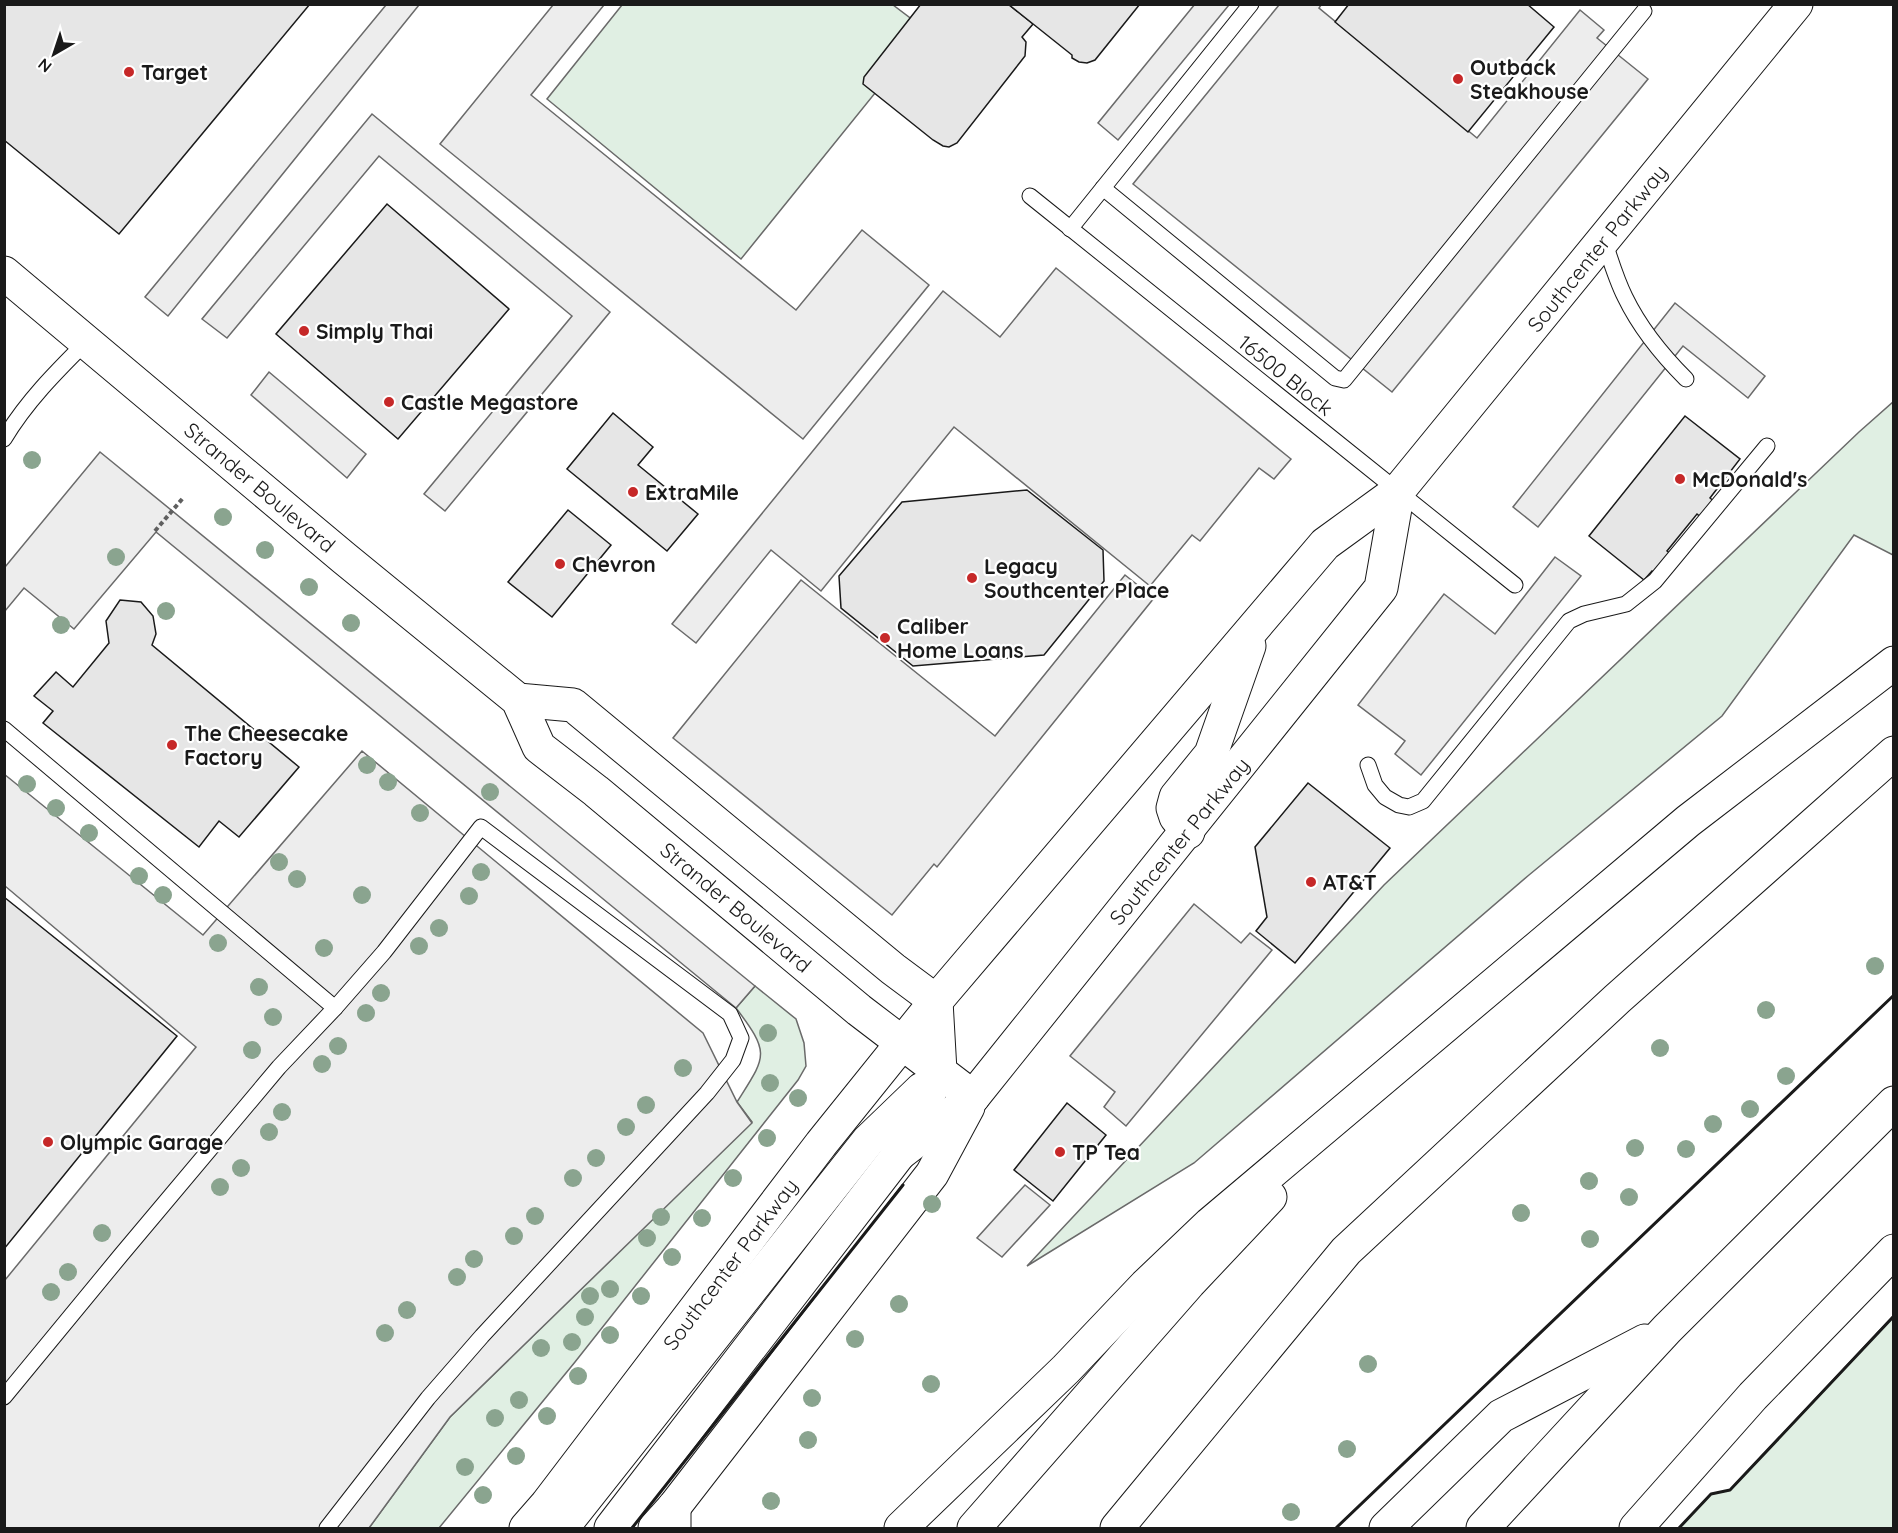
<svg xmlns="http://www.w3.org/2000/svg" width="1898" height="1533" font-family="Quicksand,sans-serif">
  <rect width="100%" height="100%" fill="#fff"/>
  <g fill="#e0efe3" stroke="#6a6a6a" stroke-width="1.5">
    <path d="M 622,5 L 893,5 L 926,30 L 741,259 L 547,99 Z"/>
    <path d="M 1893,402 L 1893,555 L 1854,535 L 1722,716 L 1529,875 L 1194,1163 L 1027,1266 L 1384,885 L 1859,432 Z"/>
    <path d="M 755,986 L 796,1019 L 804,1043 L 806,1066 L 798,1080 L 575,1362 L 439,1528 L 369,1528 L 450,1417 L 752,1122 L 737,1102 C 766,1056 771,1054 736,1008 Z"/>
    <path d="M 1893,1316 L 1893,1528 L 1679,1528 L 1711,1494 L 1730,1490 Z"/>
  </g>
  <g fill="#ededed" stroke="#6a6a6a" stroke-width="1.5">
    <path d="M 1195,4 L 1229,5 L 1118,140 L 1098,123 Z"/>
    <path d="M 386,5 L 419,5 L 168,316 L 145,297 Z"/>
    <path d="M 553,5 L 604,5 L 531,95 L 796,310 L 862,230 L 929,285 L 803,439 L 440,144 Z"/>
    <path d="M 1279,5 L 1321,5 L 1319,8 L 1477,138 L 1580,10 L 1604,30 L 1597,38 L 1648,79 L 1392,392 L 1133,184 Z"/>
    <path d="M 372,114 L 610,312 L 445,511 L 424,494 L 572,316 L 379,156 L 227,338 L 202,319 Z"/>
    <path d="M 1056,268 L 1291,459 L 1274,479 L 1259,468 L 1200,541 L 1192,535 L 1150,586 L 954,427 L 821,591 L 771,550 L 696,643 L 672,624 L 943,291 L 1000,337 Z"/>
    <path d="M 1675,303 L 1765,376 L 1748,398 L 1683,346 L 1538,527 L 1513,507 Z"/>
    <path d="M 269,372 L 366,454 L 347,478 L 251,395 Z"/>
    <path d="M 100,452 L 755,986 L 736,1008 L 156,532 L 74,629 L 24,588 L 5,611 L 5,567 Z"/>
    <path d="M 1555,557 L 1581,576 L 1421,775 L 1395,754 L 1405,741 L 1358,705 L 1444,594 L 1495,634 Z"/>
    <path d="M 1125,575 L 1154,598 L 937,867 L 934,864 L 892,915 L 673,738 L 801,580 L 995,736 Z"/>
    <path d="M 362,751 L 703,1033 L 737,1102 L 752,1123 L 450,1417 L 369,1528 L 5,1528 L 5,1280 L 196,1047 L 5,886 L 4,774 L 203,935 Z"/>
    <path d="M 1194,904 L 1241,943 L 1250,933 L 1272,950 L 1126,1126 L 1104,1107 L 1115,1092 L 1070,1056 Z"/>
    <path d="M 1025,1185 L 1050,1205 L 1002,1257 L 977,1238 Z"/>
  </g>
  <g fill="#e6e6e6" stroke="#1a1a1a" stroke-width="1.5">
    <path d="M 4,4 L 310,4 L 119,234 L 4,140 Z"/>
    <path d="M 921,4 L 1008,4 L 1033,24 L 1022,37 L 1026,42 L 1025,56 L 957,143 L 949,147 L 943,146 L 933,140 L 863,84 L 864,77 Z"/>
    <path d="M 1008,4 L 1140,4 L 1095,60 L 1087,63 L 1079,62 L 1072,58 L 1072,55 Z"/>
    <path d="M 1349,4 L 1527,4 L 1554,27 L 1468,132 L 1335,22 Z"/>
    <path d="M 387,204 L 509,309 L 398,439 L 276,334 Z"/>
    <path d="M 613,413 L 653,447 L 638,465 L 698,514 L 667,551 L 567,469 Z"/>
    <path d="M 1685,416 L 1740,459 L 1710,498 L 1716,503 L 1703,519 L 1697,514 L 1667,551 L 1672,555 L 1656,574 L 1652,571 L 1644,580 L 1589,536 Z"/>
    <path d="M 1027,490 L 1103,550 L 1104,581 L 1044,655 L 913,666 L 841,608 L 839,576 L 902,502 Z"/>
    <path d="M 568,510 L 611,545 L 552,617 L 508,582 Z"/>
    <path d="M 120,600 L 141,602 L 153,616 L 156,634 L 152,645 L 299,767 L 239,837 L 219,821 L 199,847 L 43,723 L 53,711 L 34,696 L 56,672 L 73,687 L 109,643 L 106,621 Z"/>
    <path d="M 1308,783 L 1390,848 L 1295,963 L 1256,931 L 1267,917 L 1255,847 Z"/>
    <path d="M 4,897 L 177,1036 L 4,1249 Z"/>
    <path d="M 1067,1103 L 1106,1135 L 1053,1201 L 1014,1170 Z"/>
  </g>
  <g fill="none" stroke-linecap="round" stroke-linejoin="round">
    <g stroke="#1a1a1a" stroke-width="17">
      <g id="service">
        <path d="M 1103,188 L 1335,378 L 1344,380 L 1644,11"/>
        <path d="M 1030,196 L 1515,585"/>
        <path d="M 1070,229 L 1251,4"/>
        <path d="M 1604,240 C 1610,259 1616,279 1625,297 C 1640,328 1661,354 1686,379"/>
        <path d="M 4,439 C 26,402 56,372 86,342"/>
        <path d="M 4,729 L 335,1008"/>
        <path d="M 1368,765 L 1375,785 L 1385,797 L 1399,805 L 1409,807 L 1423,801 L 1569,621 L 1584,614 L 1626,604 L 1655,581 L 1767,446"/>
        <path d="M 4,1397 L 121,1255 L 279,1067 L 335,1008 L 384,952 L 481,827 L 730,1014 L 741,1038 L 733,1060 L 707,1093 L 482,1336 L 428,1398 L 327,1528"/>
      </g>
    </g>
    <g stroke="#1a1a1a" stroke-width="35">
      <g id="secondary">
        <path d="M 4,273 L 344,558 L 518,700 L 539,747 L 596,791 L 859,1010 L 973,1097"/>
        <path d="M 518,700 L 573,705 L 893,969 L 936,1001"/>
        <path d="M 1188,832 L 1176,817 L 1173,808 L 1176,797 L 1211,754 L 1249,646"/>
        <path d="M 899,1154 L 973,1097 L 1381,588 L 1398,491"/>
        <path d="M 526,1528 L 547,1504 L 821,1144 L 936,1001 L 1325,544 L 1398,491 L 1796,4"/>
        <path d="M 562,1528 L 868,1141 L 922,1089"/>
        <path d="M 611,1528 L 899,1154 L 940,1071 L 936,1001"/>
        <path d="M 655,1528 L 674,1507 L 932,1174 L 968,1107"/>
      </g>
    </g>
    <g stroke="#1a1a1a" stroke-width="35">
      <g id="motorway">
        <path d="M 674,1507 L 674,1528"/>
        <path d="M 901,1528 L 1066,1369 L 1146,1285 L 1210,1224 L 1688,821 L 1894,663"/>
        <path d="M 974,1528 L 1189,1283 L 1270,1197"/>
        <path d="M 1117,1528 L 1346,1251 L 1617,999 L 1894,753"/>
        <path d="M 1386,1528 L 1501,1416 L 1645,1341"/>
        <path d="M 1483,1528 L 1667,1329 L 1894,1103"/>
        <path d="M 1636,1528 L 1753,1396 L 1894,1251"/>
      </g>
    </g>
    <path stroke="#5f5f5f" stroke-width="4" stroke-dasharray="4.5 3" stroke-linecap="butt" d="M 155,531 L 183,498"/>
    <use href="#service" stroke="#fff" stroke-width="15"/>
    <use href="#secondary" stroke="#fff" stroke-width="33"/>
    <use href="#motorway" stroke="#fff" stroke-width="33"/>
    <g stroke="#1a1a1a" stroke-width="3">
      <path d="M 632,1528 L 903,1185"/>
      <path d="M 1336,1528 L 1894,995"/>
      <path d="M 1679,1528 L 1711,1494 L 1730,1490 L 1894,1316"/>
    </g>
  </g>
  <g fill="#8aa48f">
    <circle cx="32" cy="460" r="9"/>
    <circle cx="223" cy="517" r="9"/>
    <circle cx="265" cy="550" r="9"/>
    <circle cx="116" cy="557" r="9"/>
    <circle cx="309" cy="587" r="9"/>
    <circle cx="166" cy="611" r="9"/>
    <circle cx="351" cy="623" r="9"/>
    <circle cx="61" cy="625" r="9"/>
    <circle cx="367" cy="765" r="9"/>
    <circle cx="388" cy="782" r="9"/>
    <circle cx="27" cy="784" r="9"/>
    <circle cx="490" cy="792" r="9"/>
    <circle cx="56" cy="808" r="9"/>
    <circle cx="420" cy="813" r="9"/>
    <circle cx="89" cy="833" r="9"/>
    <circle cx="279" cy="862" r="9"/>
    <circle cx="481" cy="872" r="9"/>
    <circle cx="139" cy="876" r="9"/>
    <circle cx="297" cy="879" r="9"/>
    <circle cx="163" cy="895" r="9"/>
    <circle cx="362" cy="895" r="9"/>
    <circle cx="469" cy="896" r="9"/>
    <circle cx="439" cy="928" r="9"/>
    <circle cx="218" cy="943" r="9"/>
    <circle cx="419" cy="946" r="9"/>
    <circle cx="324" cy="948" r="9"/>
    <circle cx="1875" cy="966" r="9"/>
    <circle cx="259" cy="987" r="9"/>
    <circle cx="381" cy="993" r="9"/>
    <circle cx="1766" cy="1010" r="9"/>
    <circle cx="366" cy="1013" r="9"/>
    <circle cx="273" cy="1017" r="9"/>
    <circle cx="768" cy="1033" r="9"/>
    <circle cx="338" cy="1046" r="9"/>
    <circle cx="1660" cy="1048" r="9"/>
    <circle cx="252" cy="1050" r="9"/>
    <circle cx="322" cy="1064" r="9"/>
    <circle cx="683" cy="1068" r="9"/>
    <circle cx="1786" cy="1076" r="9"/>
    <circle cx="770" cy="1083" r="9"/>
    <circle cx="798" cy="1098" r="9"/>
    <circle cx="646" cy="1105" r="9"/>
    <circle cx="1750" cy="1109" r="9"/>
    <circle cx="282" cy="1112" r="9"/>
    <circle cx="1713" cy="1124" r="9"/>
    <circle cx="626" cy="1127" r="9"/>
    <circle cx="269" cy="1132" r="9"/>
    <circle cx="767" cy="1138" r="9"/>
    <circle cx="1635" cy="1148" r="9"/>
    <circle cx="1686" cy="1149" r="9"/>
    <circle cx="596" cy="1158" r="9"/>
    <circle cx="241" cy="1168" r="9"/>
    <circle cx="573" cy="1178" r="9"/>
    <circle cx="733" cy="1178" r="9"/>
    <circle cx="1589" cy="1181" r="9"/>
    <circle cx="220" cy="1187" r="9"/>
    <circle cx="1629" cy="1197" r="9"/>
    <circle cx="932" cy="1204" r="9"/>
    <circle cx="1521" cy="1213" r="9"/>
    <circle cx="535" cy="1216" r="9"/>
    <circle cx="661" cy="1217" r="9"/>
    <circle cx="702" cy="1218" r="9"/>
    <circle cx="102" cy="1233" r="9"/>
    <circle cx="514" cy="1236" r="9"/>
    <circle cx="647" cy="1238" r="9"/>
    <circle cx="1590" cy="1239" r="9"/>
    <circle cx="672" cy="1257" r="9"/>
    <circle cx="474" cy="1259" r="9"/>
    <circle cx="68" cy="1272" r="9"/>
    <circle cx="457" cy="1277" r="9"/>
    <circle cx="610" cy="1289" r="9"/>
    <circle cx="51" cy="1292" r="9"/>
    <circle cx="590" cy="1296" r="9"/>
    <circle cx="641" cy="1296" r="9"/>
    <circle cx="899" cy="1304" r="9"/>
    <circle cx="407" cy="1310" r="9"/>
    <circle cx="585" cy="1317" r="9"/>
    <circle cx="385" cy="1333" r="9"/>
    <circle cx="610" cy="1335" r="9"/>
    <circle cx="855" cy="1339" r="9"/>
    <circle cx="572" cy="1342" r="9"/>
    <circle cx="541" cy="1348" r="9"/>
    <circle cx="1368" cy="1364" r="9"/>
    <circle cx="578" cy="1376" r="9"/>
    <circle cx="931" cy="1384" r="9"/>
    <circle cx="812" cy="1398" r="9"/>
    <circle cx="519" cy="1400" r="9"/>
    <circle cx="547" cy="1416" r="9"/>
    <circle cx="495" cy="1418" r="9"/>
    <circle cx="808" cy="1440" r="9"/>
    <circle cx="1347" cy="1449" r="9"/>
    <circle cx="516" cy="1456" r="9"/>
    <circle cx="465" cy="1467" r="9"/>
    <circle cx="483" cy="1495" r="9"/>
    <circle cx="771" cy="1501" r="9"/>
    <circle cx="1291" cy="1512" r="9"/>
  </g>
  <g fill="#c62828" stroke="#fff" stroke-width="2">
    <circle cx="129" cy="72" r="6"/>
    <circle cx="1458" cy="79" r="6"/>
    <circle cx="304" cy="331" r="6"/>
    <circle cx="389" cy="402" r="6"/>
    <circle cx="1680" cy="479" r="6"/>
    <circle cx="633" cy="492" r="6"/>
    <circle cx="560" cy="564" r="6"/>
    <circle cx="972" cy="578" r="6"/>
    <circle cx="885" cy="638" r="6"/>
    <circle cx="172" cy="745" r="6"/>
    <circle cx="1311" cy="882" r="6"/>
    <circle cx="48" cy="1142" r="6"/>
    <circle cx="1060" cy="1152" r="6"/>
  </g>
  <g text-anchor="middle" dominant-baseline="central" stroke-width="4.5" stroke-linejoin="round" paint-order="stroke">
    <g font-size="21" font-weight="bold" fill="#1a1a1a" stroke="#fff" text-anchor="start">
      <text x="1470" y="67">Outback<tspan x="1470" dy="24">Steakhouse</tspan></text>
      <text x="141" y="72">Target</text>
      <text x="316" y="331">Simply Thai</text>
      <text x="401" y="402">Castle Megastore</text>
      <text x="1692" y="479">McDonald's</text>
      <text x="645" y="492">ExtraMile</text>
      <text x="572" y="564">Chevron</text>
      <text x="984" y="566">Legacy<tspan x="984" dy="24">Southcenter Place</tspan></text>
      <text x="897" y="626">Caliber<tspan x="897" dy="24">Home Loans</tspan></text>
      <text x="184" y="733">The Cheesecake<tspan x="184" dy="24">Factory</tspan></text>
      <text x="1323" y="882">AT&amp;T</text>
      <text x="60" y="1142">Olympic Garage</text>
      <text x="1072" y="1152">TP Tea</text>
    </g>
    <g font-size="21" fill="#1a1a1a" stroke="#fff">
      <text transform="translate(1597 248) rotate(-51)">Southcenter Parkway</text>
      <text transform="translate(1286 375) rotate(39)">16500 Block</text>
      <text transform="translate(260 487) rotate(40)">Strander Boulevard</text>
      <text transform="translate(1179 841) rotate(-51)">Southcenter Parkway</text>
      <text transform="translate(736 907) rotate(40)">Strander Boulevard</text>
      <text transform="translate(730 1264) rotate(-53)">Southcenter Parkway</text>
    </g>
  </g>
  <rect width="1898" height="1533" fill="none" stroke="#1a1a1a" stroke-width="12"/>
  <g transform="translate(54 54) rotate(219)" stroke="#ffffff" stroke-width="4.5" paint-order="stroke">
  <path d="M0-4.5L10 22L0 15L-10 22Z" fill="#1a1a1a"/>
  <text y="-9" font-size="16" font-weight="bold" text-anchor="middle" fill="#1a1a1a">N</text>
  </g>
</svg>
